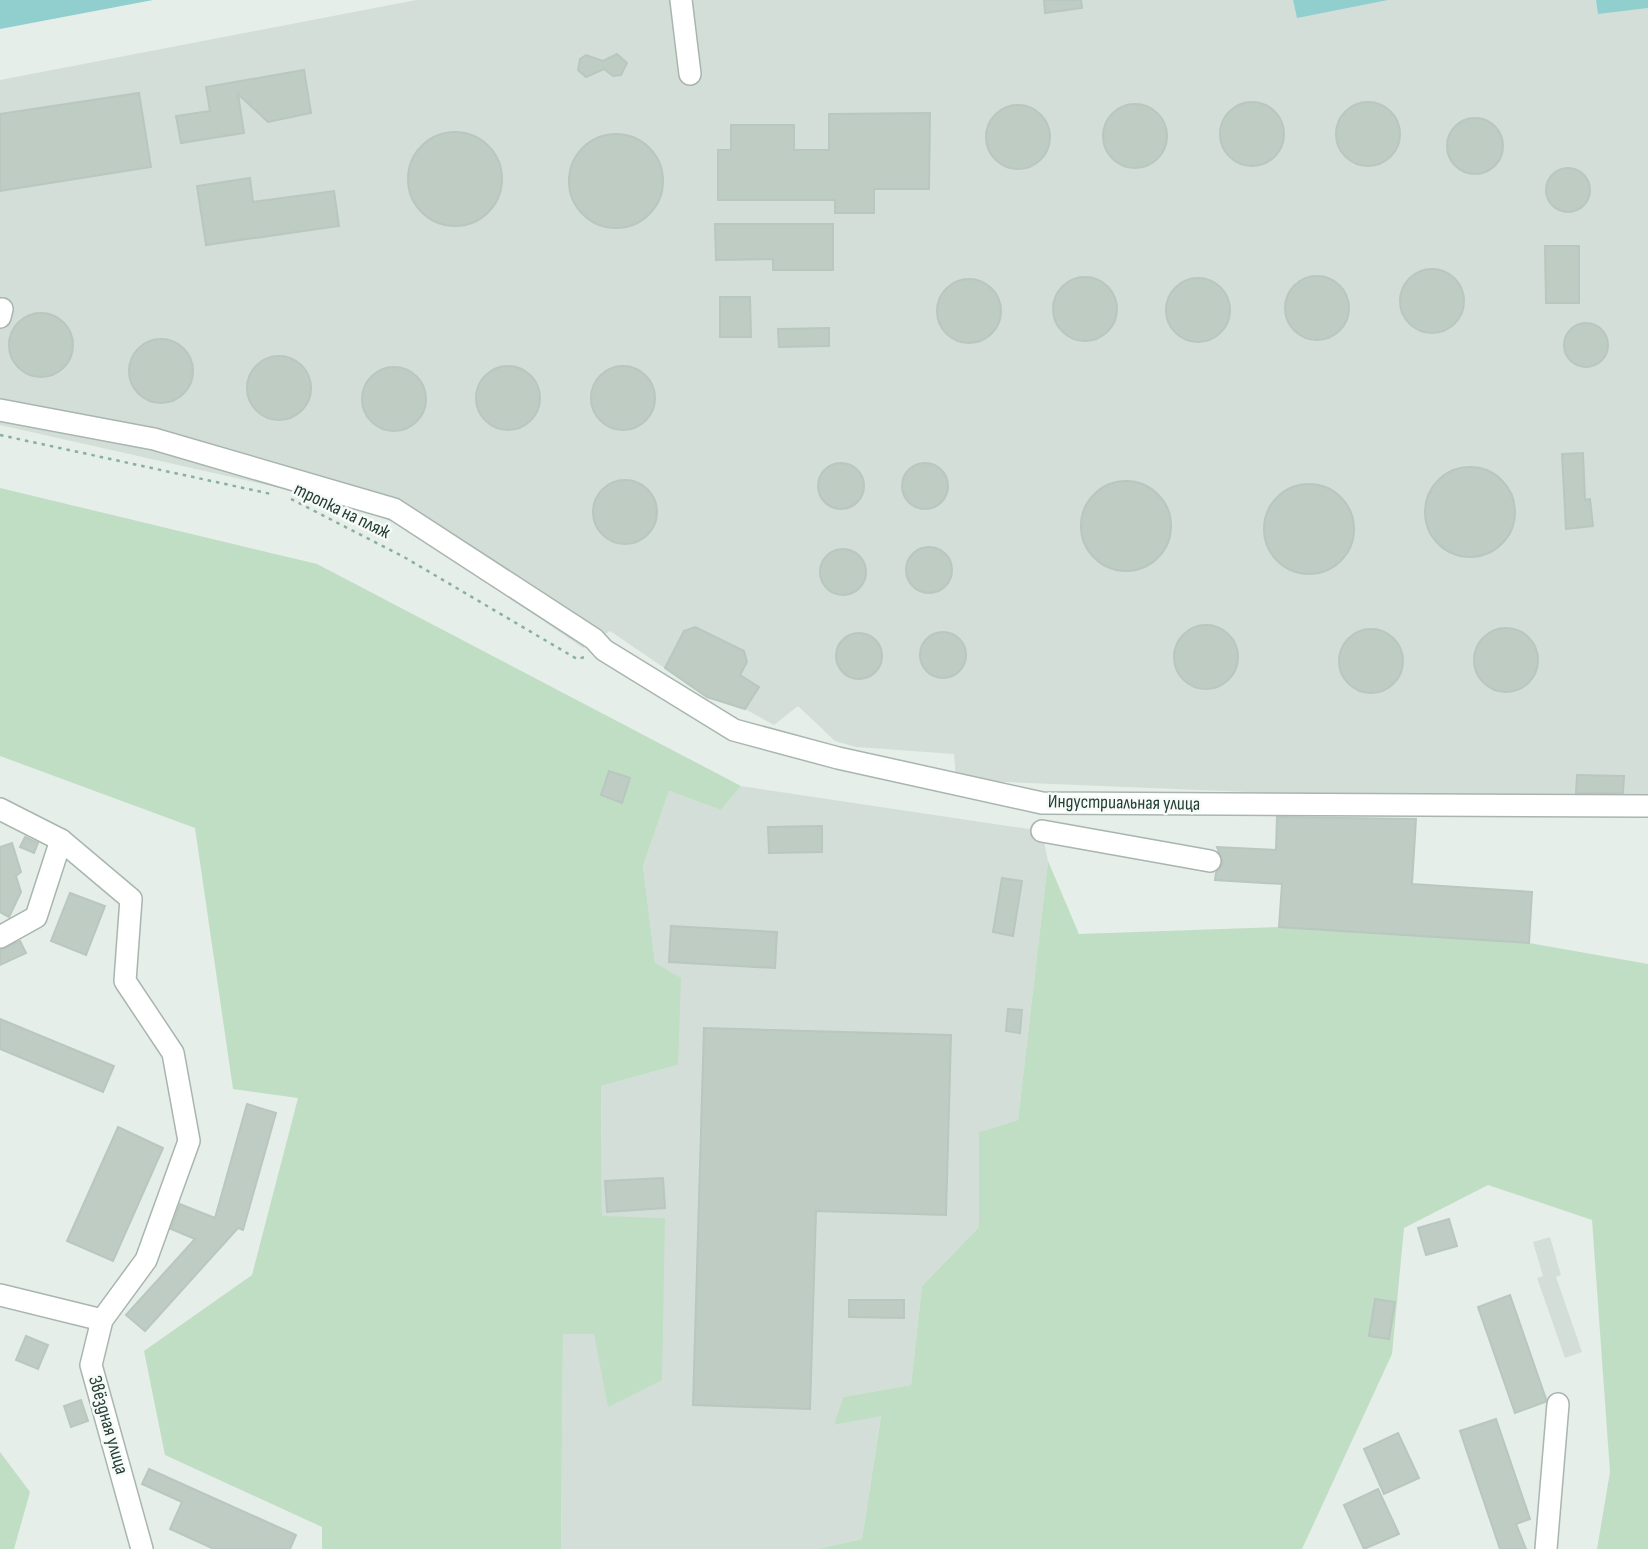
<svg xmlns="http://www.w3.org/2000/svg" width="1648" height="1549" font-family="'Sofia Sans Condensed',sans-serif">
  <rect width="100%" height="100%" fill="#e6eee9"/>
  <g fill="#d4ded8">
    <path d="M 416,0 L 1648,0 L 1648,795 L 1321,795 L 956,780 L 954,754 L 856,747 L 835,741 L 798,706 L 774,725 L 745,709 L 707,697 L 610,631 L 583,648 L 408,528 L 339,501 L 0,425 L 0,80 Z"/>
    <path d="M 741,786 L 1042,831 L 1048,861 L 1018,1120 L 979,1132 L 979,1227 L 922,1286 L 911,1385 L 843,1397 L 835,1425 L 881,1415 L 862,1539 L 817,1549 L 561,1549 L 563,1334 L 594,1334 L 665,1218 L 602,1217 L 601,1086 L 678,1065 L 655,963 L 643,866 L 669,791 L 721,810 Z"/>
    <path d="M 1550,1237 L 1561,1275 L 1556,1277 L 1582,1352 L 1565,1358 L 1537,1278 L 1543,1276 L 1533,1242 Z"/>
  </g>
  <g fill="#c0dec4">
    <path d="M 0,488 L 317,564 L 741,786 L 721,810 L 669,791 L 643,866 L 655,963 L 681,978 L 678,1065 L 601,1086 L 602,1216 L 665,1218 L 662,1380 L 608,1407 L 594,1334 L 563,1334 L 561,1549 L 322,1549 L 322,1527 L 165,1455 L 144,1351 L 252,1275 L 298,1098 L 233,1089 L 195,828 L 0,756 Z"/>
    <path d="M 1048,861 L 1079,934 L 1279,927 L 1529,943 L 1648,964 L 1648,1549 L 1597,1549 L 1610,1472 L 1592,1220 L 1488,1185 L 1404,1228 L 1392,1354 L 1302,1549 L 817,1549 L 862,1539 L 881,1416 L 834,1425 L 843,1397 L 911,1385 L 922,1286 L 979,1227 L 979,1132 L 1018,1120 Z"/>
    <path d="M 0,1452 L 30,1492 L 14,1549 L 0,1549 Z"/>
  </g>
  <g fill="#91cfcf">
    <path d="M 0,0 L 153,0 L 0,29 Z"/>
    <path d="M 1293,0 L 1388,0 L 1297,18 Z"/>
    <path d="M 1596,0 L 1648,0 L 1648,8 L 1598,14 Z"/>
  </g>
  <g fill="#beccc4" stroke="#b8c7bf" stroke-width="2">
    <path d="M 1044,0 L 1081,0 L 1082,8 L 1045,13 Z"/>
    <path d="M 617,54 L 627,63 L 621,75 L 613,76 L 604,69 L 586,77 L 578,70 L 580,59 L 586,55 L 603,61 Z"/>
    <path d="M 304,70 L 311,113 L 268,122 L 238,94 L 244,133 L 181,143 L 176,116 L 210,111 L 206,87 Z"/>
    <path d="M 139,93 L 151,167 L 0,191 L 0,114 Z"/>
    <circle cx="1368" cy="134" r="32"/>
    <circle cx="1252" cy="134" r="32"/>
    <circle cx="1135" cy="136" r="32"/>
    <circle cx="1018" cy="137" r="32"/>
    <path d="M 930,113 L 929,189 L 874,189 L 874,213 L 835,213 L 835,200 L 718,200 L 718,150 L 731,150 L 731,125 L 794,125 L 794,150 L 829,150 L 829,114 Z"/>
    <circle cx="1475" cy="146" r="28"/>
    <circle cx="455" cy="179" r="47"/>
    <circle cx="616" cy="181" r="47"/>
    <circle cx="1568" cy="190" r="22"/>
    <path d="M 250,178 L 253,202 L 334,191 L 339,226 L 206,245 L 197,186 Z"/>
    <path d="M 715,224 L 833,224 L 833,270 L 773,270 L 773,259 L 716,260 Z"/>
    <path d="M 1545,246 L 1579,246 L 1579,303 L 1546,303 Z"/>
    <circle cx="1432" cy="301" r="32"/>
    <circle cx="1317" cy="308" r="32"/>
    <circle cx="1085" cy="309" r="32"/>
    <circle cx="1198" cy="310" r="32"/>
    <circle cx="969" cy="311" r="32"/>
    <path d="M 720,297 L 750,297 L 751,337 L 720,337 Z"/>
    <circle cx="41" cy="345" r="32"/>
    <circle cx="1586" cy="345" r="22"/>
    <path d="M 829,328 L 829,346 L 779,347 L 778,329 Z"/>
    <circle cx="161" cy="371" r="32"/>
    <circle cx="279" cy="388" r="32"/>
    <circle cx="623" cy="398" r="32"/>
    <circle cx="508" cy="398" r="32"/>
    <circle cx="394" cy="399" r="32"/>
    <path d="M 1583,453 L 1585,500 L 1590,499 L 1593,526 L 1566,529 L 1562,454 Z"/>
    <circle cx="841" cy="486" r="23"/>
    <circle cx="925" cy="486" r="23"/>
    <circle cx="1470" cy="512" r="45"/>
    <circle cx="625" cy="512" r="32"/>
    <circle cx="1126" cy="526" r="45"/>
    <circle cx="1309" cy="529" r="45"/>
    <circle cx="929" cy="570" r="23"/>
    <circle cx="843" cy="572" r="23"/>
    <circle cx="1206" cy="657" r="32"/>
    <path d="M 695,627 L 744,651 L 747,662 L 740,675 L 759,687 L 745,709 L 707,697 L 665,668 L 684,631 Z"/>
    <circle cx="1506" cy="660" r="32"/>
    <circle cx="1371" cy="661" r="32"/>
    <circle cx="943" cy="655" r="23"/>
    <circle cx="859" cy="656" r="23"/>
    <path d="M 609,771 L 630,778 L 622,803 L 601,795 Z"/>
    <path d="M 1577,775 L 1624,776 L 1623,793 L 1576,793 Z"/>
    <path d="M 1277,817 L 1416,819 L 1412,884 L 1532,892 L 1529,943 L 1279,927 L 1282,884 L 1215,880 L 1216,873 L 1223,863 L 1217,847 L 1276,850 Z"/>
    <path d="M 822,826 L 822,852 L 769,853 L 768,827 Z"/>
    <path d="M 25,837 L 38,843 L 34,853 L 20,847 Z"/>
    <path d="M 12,843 L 21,872 L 16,876 L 21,892 L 9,917 L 0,912 L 0,847 Z"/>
    <path d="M 1002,878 L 1022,881 L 1013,936 L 993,932 Z"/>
    <path d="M 70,893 L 105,906 L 86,955 L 51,941 Z"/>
    <path d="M 671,926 L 777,932 L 775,968 L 669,962 Z"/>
    <path d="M 20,941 L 26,953 L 0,965 L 0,950 Z"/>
    <path d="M 1008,1009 L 1022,1010 L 1020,1033 L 1006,1031 Z"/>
    <path d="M 0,1019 L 114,1066 L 103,1092 L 0,1049 Z"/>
    <path d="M 704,1028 L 951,1035 L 946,1215 L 816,1211 L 810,1409 L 693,1405 Z"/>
    <path d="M 247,1104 L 276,1113 L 243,1230 L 238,1228 L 145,1331 L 126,1315 L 195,1239 L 171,1229 L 180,1204 L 215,1218 Z"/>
    <path d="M 118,1127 L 163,1148 L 113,1261 L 67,1241 Z"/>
    <path d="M 663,1178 L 665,1208 L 607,1212 L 605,1181 Z"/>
    <path d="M 1449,1219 L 1457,1246 L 1426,1255 L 1418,1228 Z"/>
    <path d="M 1510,1295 L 1546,1399 L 1545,1402 L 1515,1413 L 1478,1307 Z"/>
    <path d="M 1375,1299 L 1395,1302 L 1389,1339 L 1369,1336 Z"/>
    <path d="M 849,1300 L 904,1300 L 904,1318 L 849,1317 Z"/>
    <path d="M 26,1336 L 48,1345 L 38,1369 L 16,1360 Z"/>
    <path d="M 81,1400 L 88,1421 L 71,1427 L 64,1406 Z"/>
    <path d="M 1496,1419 L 1530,1519 L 1516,1524 L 1526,1549 L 1500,1549 L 1460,1431 Z"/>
    <path d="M 1398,1433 L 1419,1478 L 1384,1494 L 1364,1449 Z"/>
    <path d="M 149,1469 L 296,1535 L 290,1549 L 214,1549 L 170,1529 L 182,1502 L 142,1484 Z"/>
    <path d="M 1378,1489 L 1399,1534 L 1364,1549 L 1344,1505 Z"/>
  </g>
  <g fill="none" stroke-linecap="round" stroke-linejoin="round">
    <g stroke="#a8b6af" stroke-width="24">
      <g id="minor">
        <path d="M 681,0 L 690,74"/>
        <path d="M 0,317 L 2,309"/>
        <path d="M 0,410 L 154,439 L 394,509 L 594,639 L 604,650 L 734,730 L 838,758 L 1042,803 L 1648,806"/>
        <path d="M 0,809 L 61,840 L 131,899 L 125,981 L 173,1053 L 189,1141 L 146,1260 L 102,1320 L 91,1365 L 142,1549"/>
        <path d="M 1042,831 L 1210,861"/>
        <path d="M 0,937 L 36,917 L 61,840"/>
        <path d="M 0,1295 L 102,1320"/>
        <path d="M 1546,1549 L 1558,1404"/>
      </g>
    </g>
    <g stroke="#88b09d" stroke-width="2.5" stroke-dasharray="3.5 5" stroke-linecap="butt">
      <path d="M 0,435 L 271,494"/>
      <path d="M 291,499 L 404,557 L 577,659 L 585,657"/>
    </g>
    <use href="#minor" stroke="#fff" stroke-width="21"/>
  </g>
  <g text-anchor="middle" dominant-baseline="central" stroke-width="5" stroke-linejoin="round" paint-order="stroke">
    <g font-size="19" fill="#253f34" stroke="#f6faf8">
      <text transform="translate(342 511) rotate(26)">тропка на пляж</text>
      <text transform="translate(1124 803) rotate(1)">Индустриальная улица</text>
      <text transform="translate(108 1425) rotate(74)">Звёздная улица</text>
    </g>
  </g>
</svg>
